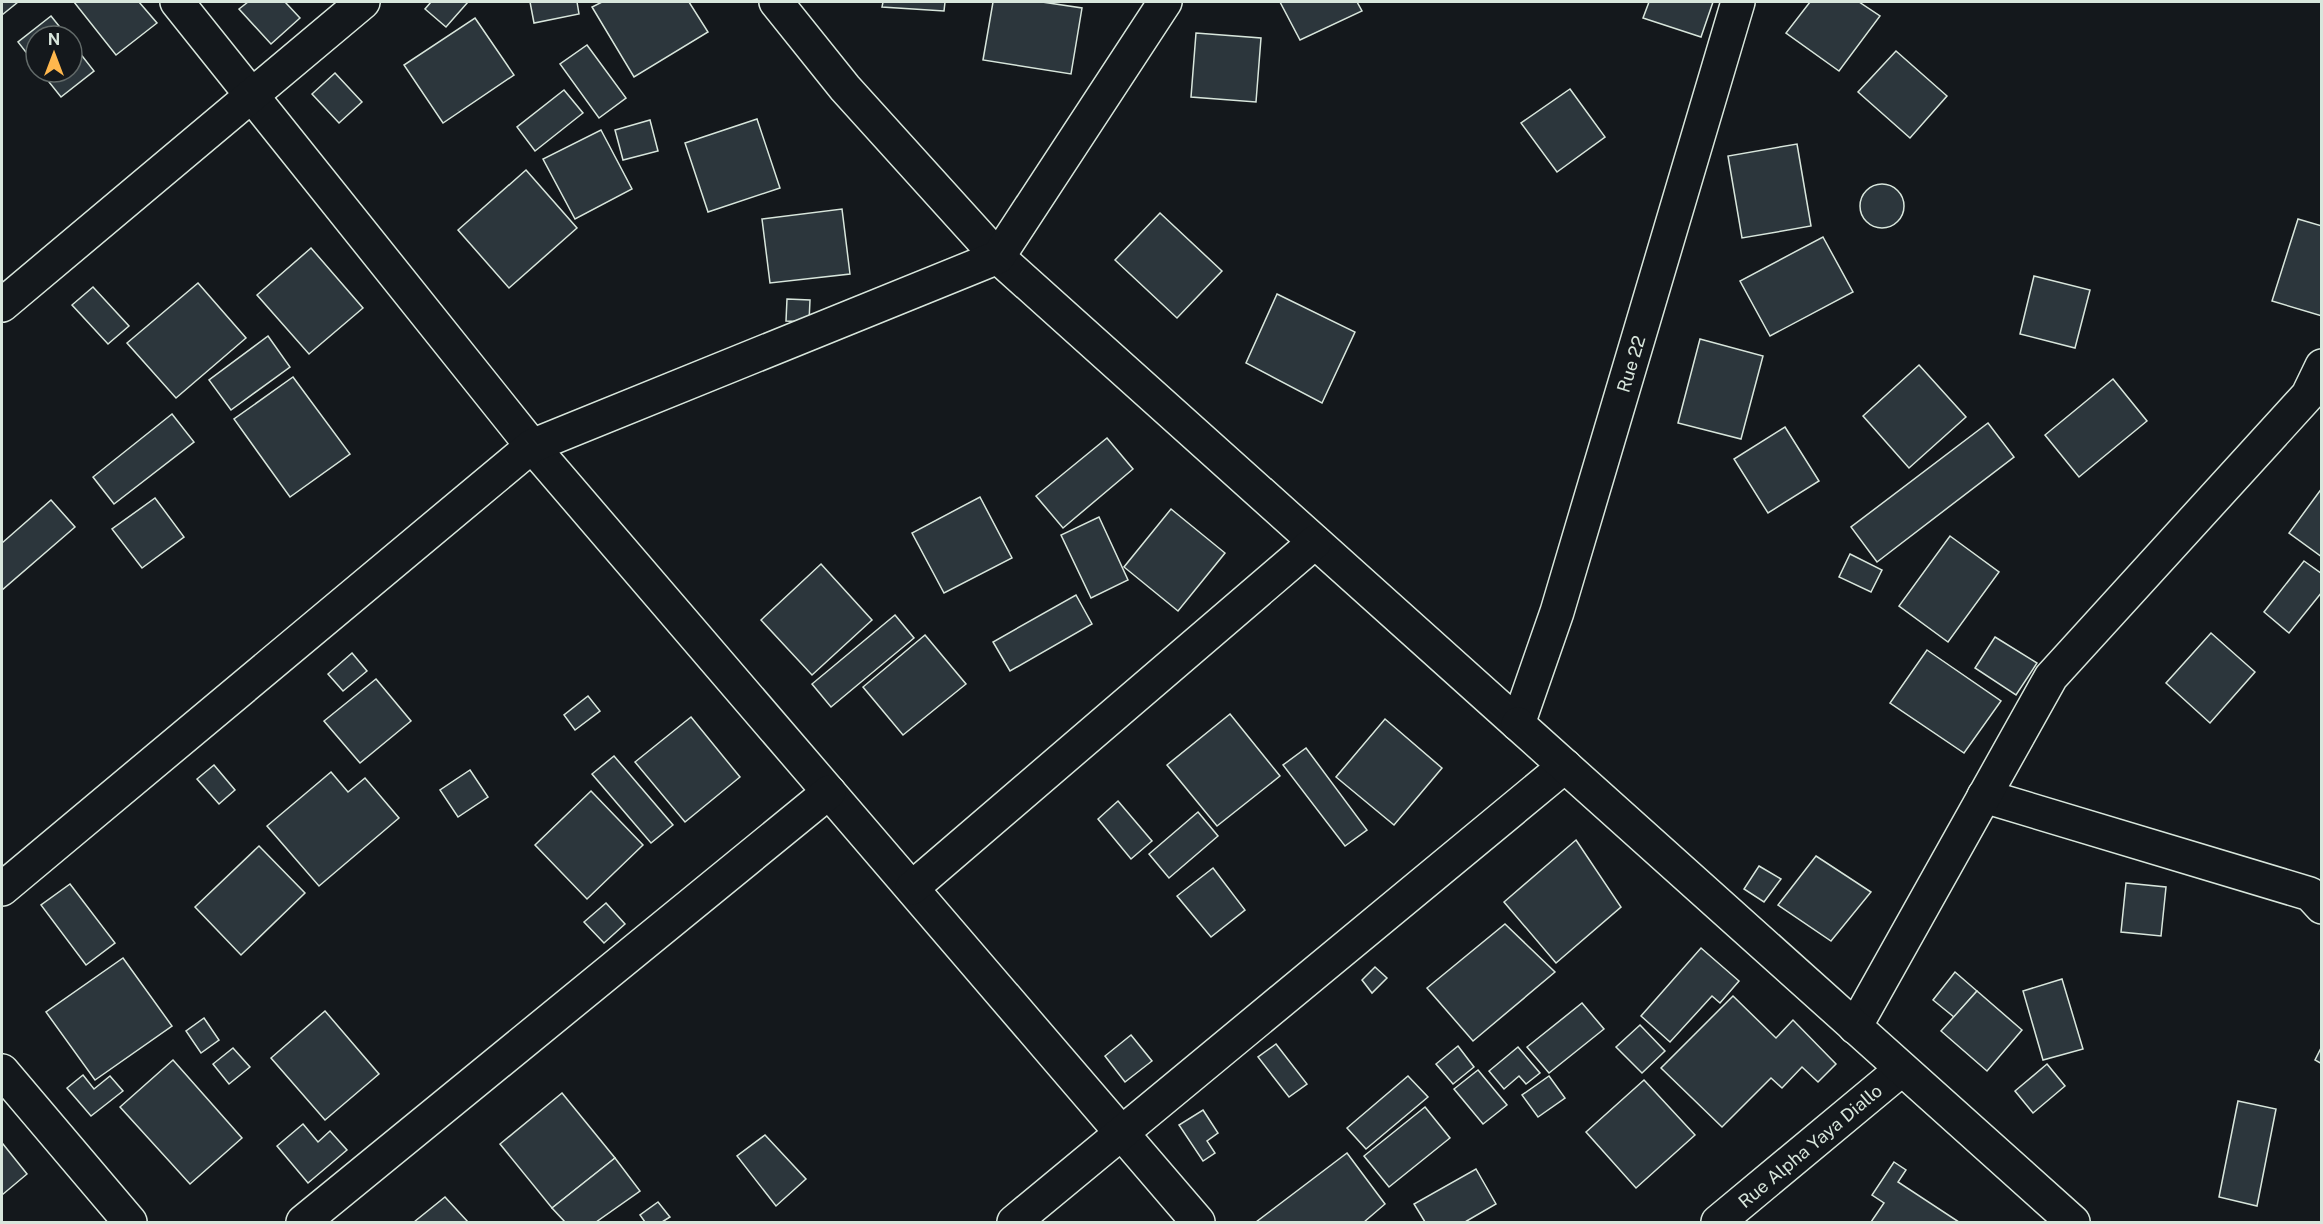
<svg xmlns="http://www.w3.org/2000/svg" width="2323" height="1224" font-family="'Public Sans',sans-serif">
  <rect width="100%" height="100%" fill="#14181c"/>
  <g fill="#2c363c" stroke="#d8e6dc" stroke-width="1.5">
    <path d="M 2,2 L 18,2 L 2,15 Z"/>
    <path d="M 74,2 L 139,2 L 157,23 L 116,55 Z"/>
    <path d="M 248,2 L 285,2 L 300,18 L 271,44 L 239,9 Z"/>
    <path d="M 431,2 L 468,2 L 446,27 L 425,9 Z"/>
    <path d="M 530,2 L 577,2 L 579,14 L 534,23 Z"/>
    <path d="M 602,2 L 689,2 L 708,32 L 634,77 L 592,7 Z"/>
    <path d="M 883,2 L 945,2 L 944,11 L 882,7 Z"/>
    <path d="M 993,2 L 1042,2 L 1082,8 L 1071,74 L 983,60 Z"/>
    <path d="M 1280,2 L 1357,2 L 1362,11 L 1300,40 Z"/>
    <path d="M 1649,2 L 1713,2 L 1701,37 L 1643,18 Z"/>
    <path d="M 1810,2 L 1859,2 L 1880,16 L 1839,71 L 1786,33 Z"/>
    <path d="M 51,16 L 67,36 L 36,36 L 36,65 L 18,42 Z"/>
    <path d="M 475,18 L 514,75 L 443,123 L 404,65 Z"/>
    <path d="M 1196,33 L 1261,38 L 1256,102 L 1191,97 Z"/>
    <path d="M 72,43 L 94,71 L 61,97 L 41,72 L 72,72 Z"/>
    <path d="M 587,45 L 626,98 L 599,118 L 560,64 Z"/>
    <path d="M 1896,51 L 1947,96 L 1910,138 L 1858,92 Z"/>
    <path d="M 335,73 L 362,102 L 339,123 L 312,94 Z"/>
    <path d="M 1570,89 L 1605,137 L 1557,172 L 1521,123 Z"/>
    <path d="M 564,90 L 583,113 L 535,151 L 517,127 Z"/>
    <path d="M 757,119 L 780,188 L 708,212 L 685,143 Z"/>
    <path d="M 650,120 L 658,151 L 623,160 L 615,130 Z"/>
    <path d="M 601,130 L 632,189 L 575,219 L 543,159 Z"/>
    <path d="M 1797,144 L 1811,226 L 1742,238 L 1728,156 Z"/>
    <path d="M 526,170 L 577,228 L 509,288 L 458,230 Z"/>
    <circle cx="1882" cy="206" r="22"/>
    <path d="M 842,209 L 850,274 L 770,283 L 762,219 Z"/>
    <path d="M 1160,213 L 1222,271 L 1177,318 L 1115,260 Z"/>
    <path d="M 2298,219 L 2322,226 L 2322,316 L 2272,301 Z"/>
    <path d="M 1823,237 L 1853,292 L 1770,336 L 1740,281 Z"/>
    <path d="M 311,248 L 363,308 L 309,354 L 257,295 Z"/>
    <path d="M 2034,276 L 2090,290 L 2075,348 L 2020,334 Z"/>
    <path d="M 198,283 L 246,338 L 176,398 L 127,343 Z"/>
    <path d="M 93,287 L 129,326 L 108,344 L 72,305 Z"/>
    <path d="M 1277,294 L 1355,332 L 1322,403 L 1246,363 Z"/>
    <path d="M 787,299 L 810,300 L 809,322 L 786,321 Z"/>
    <path d="M 268,336 L 290,367 L 231,410 L 209,380 Z"/>
    <path d="M 1700,339 L 1763,356 L 1741,439 L 1678,423 Z"/>
    <path d="M 1919,365 L 1966,417 L 1909,468 L 1863,416 Z"/>
    <path d="M 293,377 L 350,454 L 290,497 L 234,419 Z"/>
    <path d="M 2113,379 L 2147,421 L 2079,477 L 2045,435 Z"/>
    <path d="M 172,414 L 194,442 L 114,504 L 93,477 Z"/>
    <path d="M 1988,423 L 2014,457 L 1877,562 L 1851,527 Z"/>
    <path d="M 1785,427 L 1819,481 L 1768,513 L 1734,459 Z"/>
    <path d="M 1107,438 L 1133,469 L 1063,528 L 1036,496 Z"/>
    <path d="M 2322,488 L 2322,557 L 2289,533 Z"/>
    <path d="M 980,497 L 1012,558 L 944,593 L 912,533 Z"/>
    <path d="M 155,498 L 184,537 L 142,568 L 112,529 Z"/>
    <path d="M 51,500 L 75,527 L 2,590 L 2,543 Z"/>
    <path d="M 1171,509 L 1225,553 L 1178,611 L 1124,567 Z"/>
    <path d="M 1099,517 L 1128,580 L 1091,598 L 1061,535 Z"/>
    <path d="M 1950,536 L 1999,572 L 1948,642 L 1899,606 Z"/>
    <path d="M 1850,554 L 1882,570 L 1871,592 L 1839,577 Z"/>
    <path d="M 2304,561 L 2322,574 L 2322,592 L 2289,633 L 2264,612 Z"/>
    <path d="M 821,564 L 872,620 L 812,675 L 761,620 Z"/>
    <path d="M 1076,595 L 1092,624 L 1010,671 L 993,642 Z"/>
    <path d="M 895,615 L 914,638 L 831,707 L 812,684 Z"/>
    <path d="M 2211,633 L 2255,672 L 2210,723 L 2166,683 Z"/>
    <path d="M 925,635 L 966,684 L 903,735 L 863,687 Z"/>
    <path d="M 1995,637 L 2037,663 L 2016,695 L 1975,668 Z"/>
    <path d="M 1927,650 L 2001,701 L 1964,753 L 1890,703 Z"/>
    <path d="M 352,653 L 367,671 L 343,691 L 328,674 Z"/>
    <path d="M 376,679 L 411,721 L 360,763 L 324,721 Z"/>
    <path d="M 588,696 L 600,711 L 575,730 L 564,715 Z"/>
    <path d="M 1230,714 L 1280,776 L 1217,826 L 1167,765 Z"/>
    <path d="M 691,717 L 740,777 L 685,822 L 635,762 Z"/>
    <path d="M 1385,719 L 1442,768 L 1394,825 L 1336,777 Z"/>
    <path d="M 1306,748 L 1367,830 L 1345,846 L 1283,765 Z"/>
    <path d="M 614,756 L 673,825 L 651,843 L 592,774 Z"/>
    <path d="M 214,765 L 235,790 L 219,804 L 197,779 Z"/>
    <path d="M 470,770 L 488,797 L 458,817 L 440,790 Z"/>
    <path d="M 331,772 L 348,792 L 365,778 L 399,818 L 319,886 L 267,826 Z"/>
    <path d="M 591,791 L 643,845 L 587,899 L 535,845 Z"/>
    <path d="M 1118,801 L 1152,841 L 1131,859 L 1098,819 Z"/>
    <path d="M 1198,812 L 1218,836 L 1169,878 L 1149,854 Z"/>
    <path d="M 1576,840 L 1621,907 L 1556,963 L 1504,902 Z"/>
    <path d="M 259,846 L 305,893 L 241,955 L 195,907 Z"/>
    <path d="M 1816,856 L 1871,892 L 1831,941 L 1778,905 Z"/>
    <path d="M 1759,866 L 1781,879 L 1764,902 L 1744,889 Z"/>
    <path d="M 1213,868 L 1245,910 L 1211,937 L 1177,896 Z"/>
    <path d="M 2126,883 L 2166,887 L 2161,936 L 2121,932 Z"/>
    <path d="M 70,884 L 115,943 L 86,965 L 41,905 Z"/>
    <path d="M 606,903 L 625,924 L 604,943 L 584,922 Z"/>
    <path d="M 1505,924 L 1555,972 L 1473,1041 L 1427,988 Z"/>
    <path d="M 1701,948 L 1739,981 L 1720,1003 L 1712,996 L 1670,1042 L 1641,1016 Z"/>
    <path d="M 123,958 L 172,1026 L 95,1080 L 46,1012 Z"/>
    <path d="M 1375,967 L 1387,978 L 1372,993 L 1362,980 Z"/>
    <path d="M 1955,972 L 1977,991 L 1954,1017 L 1933,1000 Z"/>
    <path d="M 2062,979 L 2083,1049 L 2043,1060 L 2023,991 Z"/>
    <path d="M 1977,991 L 2022,1030 L 1987,1071 L 1941,1031 Z"/>
    <path d="M 1733,996 L 1776,1038 L 1793,1020 L 1836,1064 L 1818,1082 L 1802,1067 L 1782,1088 L 1771,1078 L 1722,1127 L 1661,1068 Z"/>
    <path d="M 1582,1003 L 1604,1029 L 1549,1073 L 1527,1047 Z"/>
    <path d="M 325,1011 L 379,1074 L 325,1120 L 271,1058 Z"/>
    <path d="M 204,1018 L 219,1040 L 201,1053 L 186,1031 Z"/>
    <path d="M 1640,1025 L 1665,1051 L 1642,1073 L 1616,1047 Z"/>
    <path d="M 1131,1035 L 1152,1061 L 1125,1082 L 1105,1056 Z"/>
    <path d="M 1276,1044 L 1307,1084 L 1289,1097 L 1258,1057 Z"/>
    <path d="M 1458,1046 L 1474,1067 L 1453,1084 L 1436,1064 Z"/>
    <path d="M 2322,1046 L 2322,1064 L 2315,1060 Z"/>
    <path d="M 1518,1047 L 1540,1073 L 1526,1084 L 1519,1076 L 1504,1089 L 1489,1071 Z"/>
    <path d="M 233,1048 L 250,1067 L 229,1084 L 213,1064 Z"/>
    <path d="M 173,1060 L 242,1138 L 190,1184 L 120,1107 Z"/>
    <path d="M 2047,1064 L 2065,1086 L 2033,1113 L 2015,1091 Z"/>
    <path d="M 1478,1070 L 1507,1105 L 1483,1124 L 1454,1089 Z"/>
    <path d="M 83,1075 L 94,1089 L 110,1076 L 123,1091 L 91,1116 L 67,1088 Z"/>
    <path d="M 1408,1076 L 1428,1097 L 1366,1149 L 1347,1128 Z"/>
    <path d="M 1549,1076 L 1565,1098 L 1538,1117 L 1522,1095 Z"/>
    <path d="M 1644,1080 L 1695,1135 L 1636,1188 L 1586,1132 Z"/>
    <path d="M 562,1093 L 615,1158 L 552,1208 L 500,1144 Z"/>
    <path d="M 2238,1101 L 2276,1109 L 2257,1206 L 2219,1197 Z"/>
    <path d="M 1425,1107 L 1450,1138 L 1389,1187 L 1364,1156 Z"/>
    <path d="M 1203,1110 L 1218,1133 L 1207,1141 L 1215,1153 L 1203,1161 L 1179,1125 Z"/>
    <path d="M 303,1124 L 318,1142 L 330,1131 L 347,1150 L 308,1183 L 277,1146 Z"/>
    <path d="M 765,1135 L 806,1179 L 776,1206 L 737,1156 Z"/>
    <path d="M 3,1144 L 27,1174 L 2,1195 L 2,1146 Z"/>
    <path d="M 1347,1153 L 1385,1204 L 1364,1222 L 1256,1222 Z"/>
    <path d="M 615,1158 L 640,1191 L 596,1222 L 565,1222 L 552,1208 Z"/>
    <path d="M 1894,1162 L 1906,1170 L 1898,1182 L 1959,1222 L 1871,1222 L 1884,1203 L 1872,1195 Z"/>
    <path d="M 1476,1169 L 1496,1204 L 1465,1222 L 1425,1222 L 1414,1204 Z"/>
    <path d="M 445,1197 L 468,1222 L 414,1222 Z"/>
    <path d="M 658,1202 L 670,1217 L 662,1222 L 645,1222 L 640,1215 Z"/>
  </g>
  <g fill="none" stroke-linecap="round" stroke-linejoin="round">
    <g stroke="#d8e6dc" stroke-width="36">
      <g id="street">
        <path d="M 177,2 L 532,446 L 1198,1222"/>
        <path d="M 776,2 L 845,88 L 998,257 L 1518,724 L 1557,612 L 1738,2"/>
        <path d="M 2,305 L 363,2"/>
        <path d="M 1984,796 L 2310,894 L 2322,907"/>
        <path d="M 912,888 L 1315,542"/>
        <path d="M 2,889 L 532,446 L 998,257 L 1165,2"/>
        <path d="M 1855,1027 L 2051,677 L 2308,395 L 2322,366"/>
        <path d="M 2,1071 L 130,1222"/>
        <path d="M 303,1222 L 829,792"/>
        <path d="M 1014,1222 L 1565,766"/>
        <path d="M 1718,1222 L 1902,1069"/>
      </g>
    </g>
    <g stroke="#d8e6dc" stroke-width="36">
      <path id="secondary" d="M 1518,724 L 2073,1222"/>
    </g>
    <use href="#street" stroke="#14181c" stroke-width="33"/>
    <use href="#secondary" stroke="#14181c" stroke-width="33"/>
  </g>
  <g text-anchor="middle" dominant-baseline="central" stroke-width="4.5" stroke-linejoin="round" paint-order="stroke">
    <g font-size="18" fill="#d8e6dc" stroke="#14181c">
      <text transform="translate(1631 364) rotate(-73)">Rue 22</text>
      <text transform="translate(1810 1146) rotate(-40)">Rue Alpha Yaya Diallo</text>
    </g>
  </g>
  <rect width="2323" height="1224" fill="none" stroke="#d8e6dc" stroke-width="6"/>
  <g transform="translate(54 54)"><circle r="28" fill="#14181c" stroke="#626a69" stroke-width="1.5"/>
  <path d="M0-4.5L10 22L0 15L-10 22Z" fill="#ffb74d"/>
  <text y="-9" font-size="16" font-weight="bold" text-anchor="middle" fill="#d8e6dc">N</text>
  </g>
</svg>
